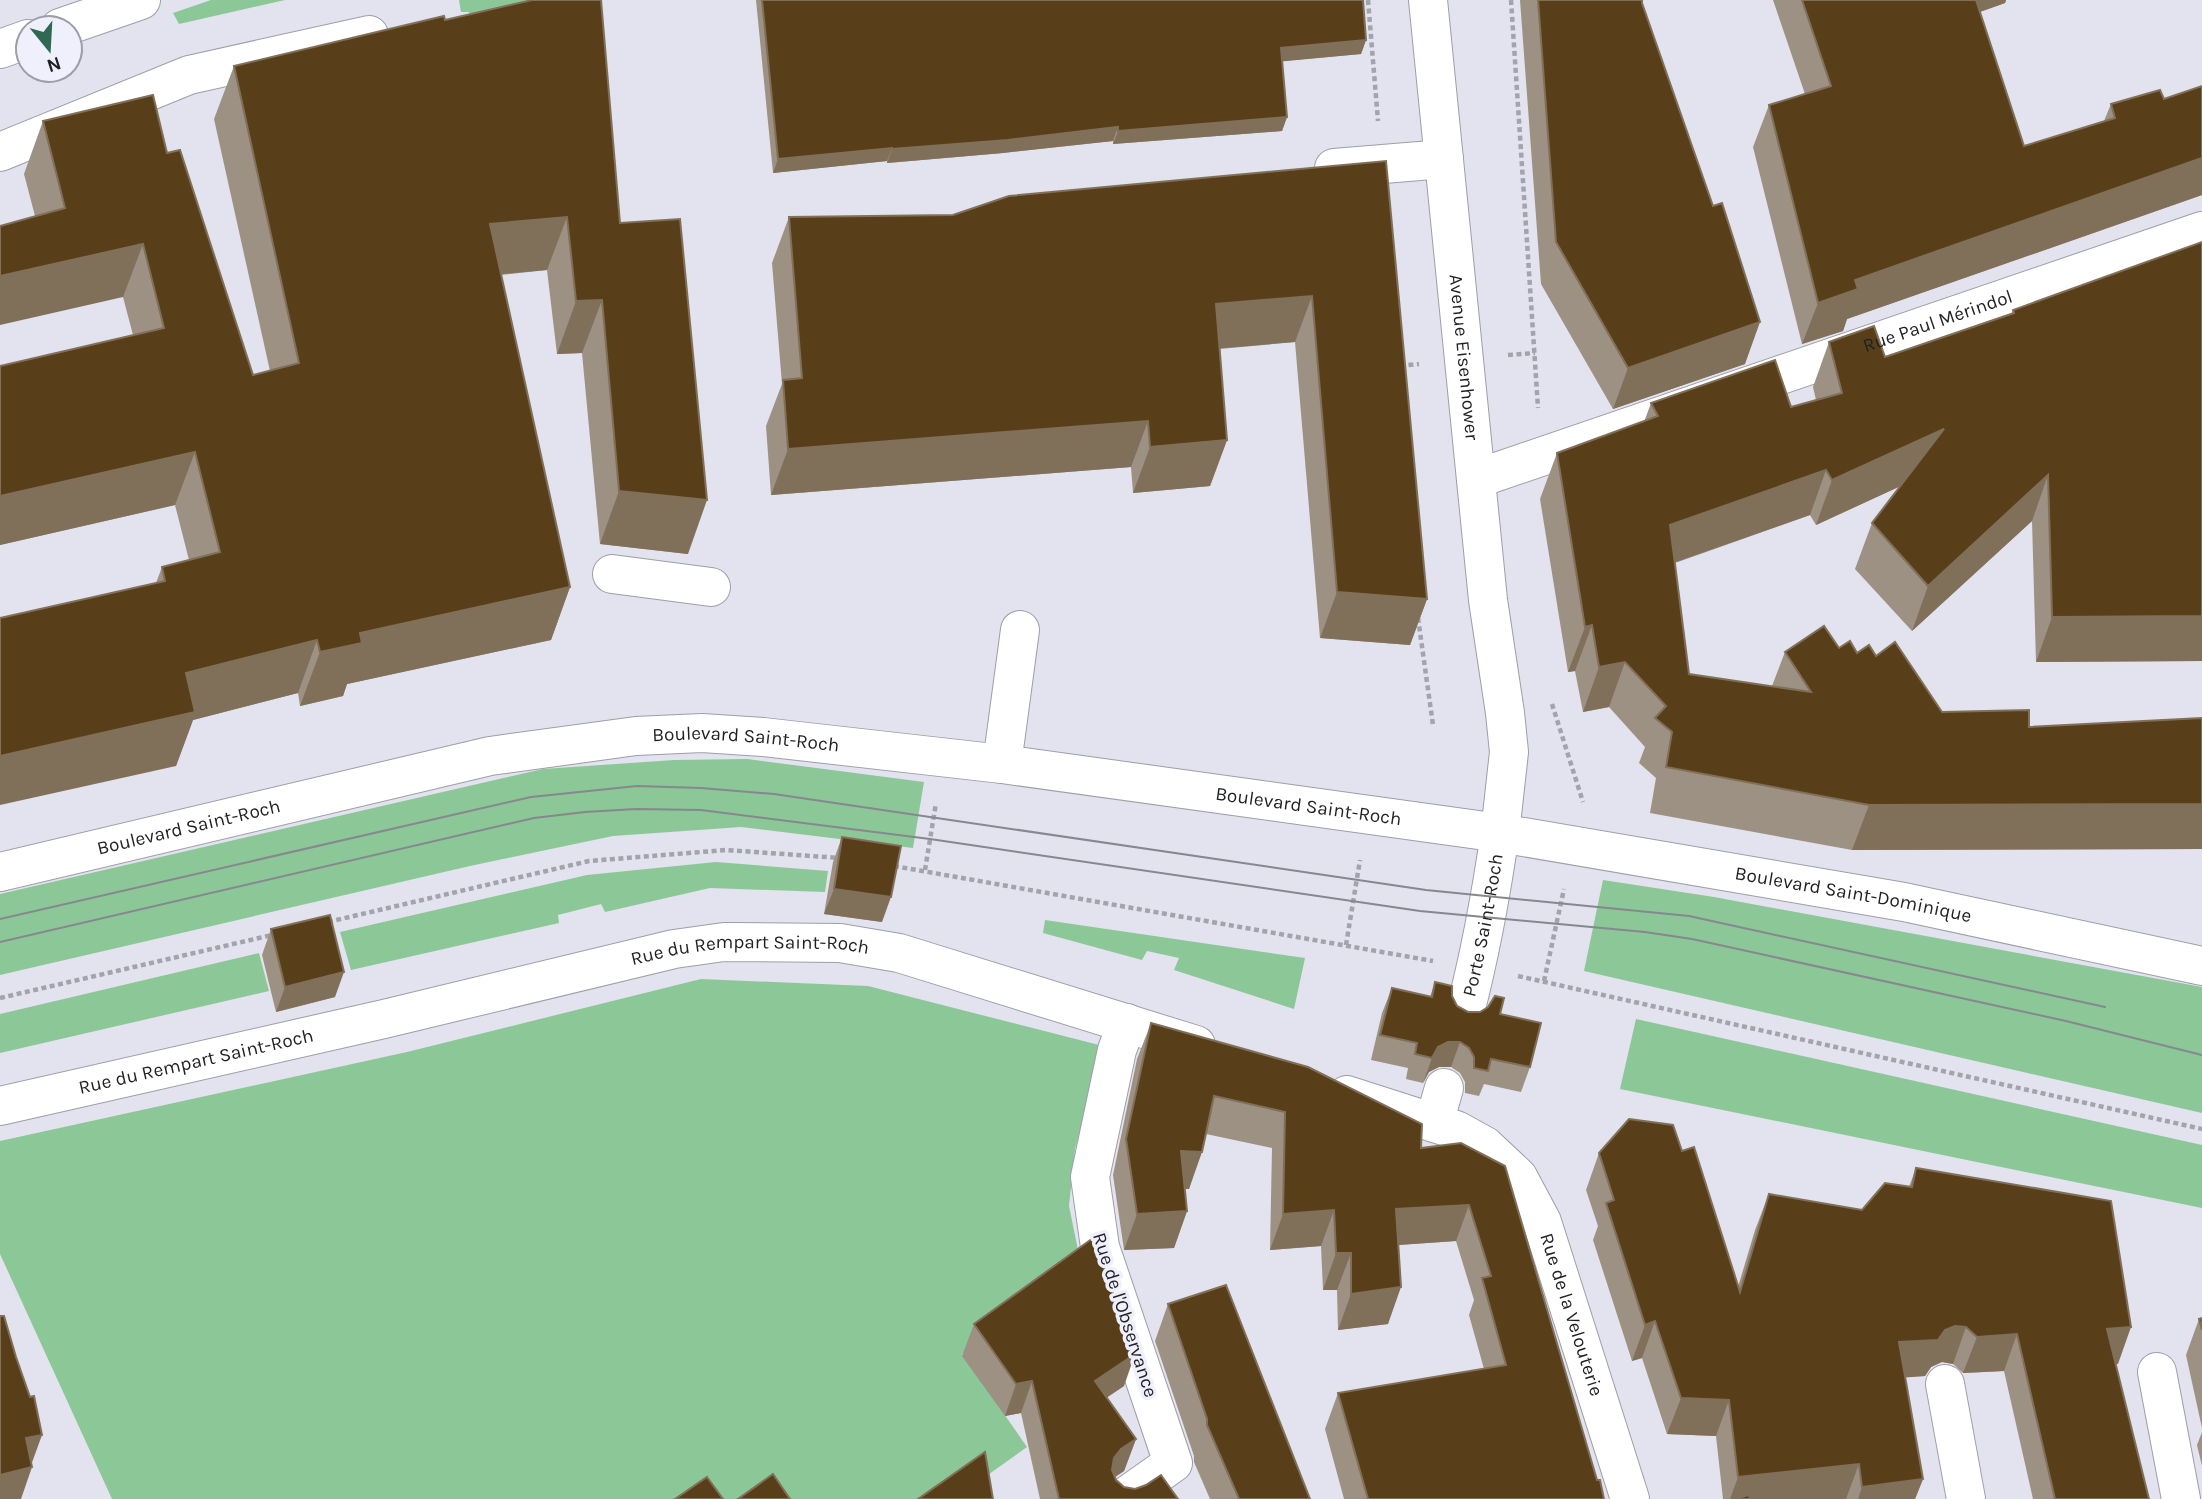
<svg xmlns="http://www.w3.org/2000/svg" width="2202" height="1499" font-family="Karla,sans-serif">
  <rect width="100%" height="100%" fill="#e2e3ee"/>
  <g fill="#8cc797">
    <path d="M 211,0 L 285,0 L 179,24 L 173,13 Z"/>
    <path d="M 459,0 L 530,0 L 530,12 L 472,31 L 469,12 L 461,12 Z"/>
    <path d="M 747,759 L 924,782 L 913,848 L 741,827 L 613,836 L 470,866 L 0,975 L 0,894 L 543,769 L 674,760 Z"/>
    <path d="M 716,862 L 828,871 L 825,892 L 710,888 L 605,912 L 601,904 L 558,915 L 559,923 L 351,970 L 340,932 L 587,875 Z"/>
    <path d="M 1603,880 L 1714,897 L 2202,987 L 2202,1113 L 1584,971 Z"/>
    <path d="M 1045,920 L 1305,958 L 1294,1009 L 1174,970 L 1179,958 L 1147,951 L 1142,960 L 1043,933 Z"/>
    <path d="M 259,953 L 269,991 L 0,1053 L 0,1014 Z"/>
    <path d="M 701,979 L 868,986 L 1103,1046 L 1075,1149 L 1069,1206 L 1083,1274 L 962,1354 L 1027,1447 L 954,1499 L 112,1499 L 0,1254 L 0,1141 L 407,1052 Z"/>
    <path d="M 1636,1019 L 2202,1145 L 2202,1208 L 1620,1089 Z"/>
  </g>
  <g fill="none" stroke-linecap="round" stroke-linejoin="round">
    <g stroke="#9d9ea8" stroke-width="40">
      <g id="minor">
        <path d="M 60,28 L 141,0"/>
        <path d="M 0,49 L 28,39"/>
        <path d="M 0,152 L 189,75 L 369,35"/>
        <path d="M 1334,168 L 1444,159"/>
        <path id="s1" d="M 1476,479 L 2202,231"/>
        <path d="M 612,574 L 711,587"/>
        <path d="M 1002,764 L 1020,630"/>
        <path id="s2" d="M 1464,1016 C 1480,955 1491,895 1500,833"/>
        <path id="s3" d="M 1347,1095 L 1456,1130 L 1485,1146 L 1518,1177 L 1542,1222 L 1630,1499"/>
        <path id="s4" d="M 0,1106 L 384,1019 L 674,949 L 724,942 L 840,943 L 899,953 L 1196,1045"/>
        <path d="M 1434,1123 L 1444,1088"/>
        <path d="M 2157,1372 L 2181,1499"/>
        <path d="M 1945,1384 L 1966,1499"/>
        <path d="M 1122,1499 L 1173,1463 L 1100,1247 L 1090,1177 L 1117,1050 L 1127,1023"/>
      </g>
    </g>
    <g stroke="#9d9ea8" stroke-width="40">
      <g id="major">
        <path id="s5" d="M 1428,0 L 1488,600 L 1505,713 L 1509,752 L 1500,833"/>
        <path id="s6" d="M 0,872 L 490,756 L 636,736 L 702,733 L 763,737 L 1002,764 L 1500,833 L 1904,902 L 2202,966"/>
      </g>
    </g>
    <g stroke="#a2a3ac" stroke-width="4.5" stroke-dasharray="5 3.5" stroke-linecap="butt">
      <path d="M 1368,0 L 1378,121"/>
      <path d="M 1511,0 L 1538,408"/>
      <path d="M 1508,355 L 1535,353"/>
      <path d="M 1400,366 L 1419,364"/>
      <path d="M 1418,618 L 1433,725"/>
      <path d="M 1552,704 L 1583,802"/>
      <path d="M 894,866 L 1433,961"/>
      <path d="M 925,870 L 936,803"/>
      <path d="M 328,922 L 589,861 L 726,850 L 840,858"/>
      <path d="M 1346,945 L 1360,860"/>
      <path d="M 1518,976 L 2202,1129"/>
      <path d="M 1544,981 L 1564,889"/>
      <path d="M 0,998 L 272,935"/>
    </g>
    <use href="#minor" stroke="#fff" stroke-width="38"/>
    <use href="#major" stroke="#fff" stroke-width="38"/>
    <g stroke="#86878f" stroke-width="2">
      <path d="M 0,919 L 531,797 L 637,786 L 701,788 L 774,794 L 1426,890 L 1689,916 L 2105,1007"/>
      <path d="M 0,942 L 534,818 L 585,812 L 636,809 L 701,810 L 930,839 L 1420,911 L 1645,932 L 1692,939 L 2066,1021 L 2202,1055"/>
    </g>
  </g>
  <g fill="#9d9184">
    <path d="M 756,0 L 1363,0 L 1366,40 L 1361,54 L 1282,61 L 1287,117 L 1282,131 L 1113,144 L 1113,141 L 1003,153 L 887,163 L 887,161 L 773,173 Z"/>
    <path d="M 1520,0 L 1642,0 L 1642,3 L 1745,364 L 1613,409 L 1541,284 Z"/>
    <path d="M 1773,0 L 2006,0 L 2005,3 L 1980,12 L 2024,146 L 2104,121 L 2111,104 L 2164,99 L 2202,86 L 2202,195 L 1847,319 L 1843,331 L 1802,344 L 1753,147 L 1769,105 L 1805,94 Z"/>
    <path d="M 445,20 L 620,223 L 688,554 L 600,544 L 582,353 L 557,354 L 547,270 L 501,275 L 570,587 L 551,640 L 347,684 L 343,696 L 300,706 L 298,693 L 193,720 L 176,766 L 156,583 L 162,567 L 189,560 L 175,505 L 0,545 L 0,366 L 133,335 L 123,297 L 35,216 L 24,174 L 43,121 L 167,153 L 253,375 L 270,371 L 214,119 L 234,66 Z"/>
    <path d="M 1386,161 L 1427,599 L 1410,645 L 1320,638 L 1295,342 L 1220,349 L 1227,440 L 1210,486 L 1133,493 L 1131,467 L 771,495 L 766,426 L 782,384 L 772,263 L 789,217 L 953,215 Z"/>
    <path d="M 2202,242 L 2202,661 L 2036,662 L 2032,521 L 1912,631 L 1855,569 L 1872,523 L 1900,486 L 1816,525 L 1810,515 L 1675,563 L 1689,674 L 1772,686 L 1785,652 L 1839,648 L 1857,653 L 1876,656 L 1942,712 L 2029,727 L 2202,718 L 2202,849 L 1852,850 L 1650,813 L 1656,778 L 1639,763 L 1645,747 L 1609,707 L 1583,712 L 1575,671 L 1568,672 L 1540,499 L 1557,453 L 1644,422 L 1651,403 L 1791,407 L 1816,400 L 1813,387 L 1829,342 L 1885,357 L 2012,313 L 2013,310 Z"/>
    <path d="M 842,837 L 882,922 L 824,914 L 833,862 Z"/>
    <path d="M 271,929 L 335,997 L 276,1012 L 262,955 Z"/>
    <path d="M 1435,982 L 1452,996 L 1457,1006 L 1468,1012 L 1500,1014 L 1530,1067 L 1521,1092 L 1484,1084 L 1479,1096 L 1465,1093 L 1465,1082 L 1460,1073 L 1451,1067 L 1439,1067 L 1429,1072 L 1423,1083 L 1406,1079 L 1408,1068 L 1371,1060 L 1382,1013 L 1392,988 L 1430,997 Z"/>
    <path d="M 1151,1023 L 1421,1148 L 1461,1143 L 1597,1480 L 1604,1499 L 1344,1499 L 1325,1429 L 1338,1393 L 1484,1369 L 1469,1315 L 1474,1300 L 1456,1241 L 1399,1245 L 1388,1324 L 1338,1330 L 1337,1290 L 1323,1290 L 1321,1246 L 1270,1250 L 1272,1148 L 1206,1134 L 1189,1189 L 1185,1189 L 1187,1211 L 1174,1248 L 1124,1250 L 1113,1175 L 1137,1059 Z"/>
    <path d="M 1682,1151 L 1738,1287 L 1755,1230 L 1769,1194 L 1862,1210 L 1909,1187 L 1916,1168 L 2118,1364 L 2116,1364 L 2149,1499 L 2033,1499 L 2004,1371 L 1963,1373 L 1953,1364 L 1942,1362 L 1931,1367 L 1925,1376 L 1905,1377 L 1923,1479 L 1915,1499 L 1723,1499 L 1716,1436 L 1667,1434 L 1642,1358 L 1632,1361 L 1593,1240 L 1598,1226 L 1586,1190 L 1599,1153 Z"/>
    <path d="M 1168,1304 L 1310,1499 L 1210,1499 L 1194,1462 L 1194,1456 L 1155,1341 Z"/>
    <path d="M 2202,1318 L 2202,1428 L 2186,1355 L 2199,1319 Z"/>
    <path d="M 974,1324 L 1124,1386 L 1107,1397 L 1136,1439 L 1124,1471 L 1115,1477 L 1116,1480 L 1124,1487 L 1178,1499 L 1040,1499 L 1021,1413 L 1005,1416 L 962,1356 Z"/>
    <path d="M 2202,1432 L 2202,1466 L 2197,1445 Z"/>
  </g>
  <g fill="#817059">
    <path d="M 1961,0 L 2006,0 L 2005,3 L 1954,21 Z"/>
    <path d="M 1366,40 L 1361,54 L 1276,62 L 1281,48 Z"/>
    <path d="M 1287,117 L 1282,131 L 1113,144 L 1118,131 Z"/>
    <path d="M 1118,127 L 1113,141 L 1003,153 L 887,163 L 892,149 Z"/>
    <path d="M 892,148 L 887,161 L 773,173 L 778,159 Z"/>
    <path d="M 2202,158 L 2202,195 L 1847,319 L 1843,331 L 1802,344 L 1818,303 L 1855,280 Z"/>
    <path d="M 567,217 L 547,270 L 470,277 L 490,224 Z"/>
    <path d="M 143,244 L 123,297 L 0,325 L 0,276 Z"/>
    <path d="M 1312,296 L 1295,342 L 1199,350 L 1216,304 Z"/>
    <path d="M 602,300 L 582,353 L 557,354 L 576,301 Z"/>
    <path d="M 1760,322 L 1745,364 L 1613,409 L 1628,368 Z"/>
    <path d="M 1148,421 L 1131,467 L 771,495 L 788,449 Z"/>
    <path d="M 1944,429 L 1927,474 L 1816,525 L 1832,480 Z"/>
    <path d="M 1227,440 L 1210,486 L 1133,493 L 1150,447 Z"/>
    <path d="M 195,452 L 175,505 L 0,545 L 0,496 Z"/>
    <path d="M 1826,470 L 1810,515 L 1653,570 L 1670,525 Z"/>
    <path d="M 2048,475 L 2032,521 L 1912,631 L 1928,586 Z"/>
    <path d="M 619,491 L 707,500 L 688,554 L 600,544 Z"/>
    <path d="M 570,587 L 551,640 L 347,684 L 343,696 L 300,706 L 320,652 L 360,633 Z"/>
    <path d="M 1337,592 L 1427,599 L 1410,645 L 1320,638 Z"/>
    <path d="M 2202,616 L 2202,661 L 2036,662 L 2052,617 Z"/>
    <path d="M 1592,625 L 1575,671 L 1568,672 L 1585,627 Z"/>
    <path d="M 317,640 L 298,693 L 193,720 L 176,766 L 0,805 L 0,756 L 186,673 Z"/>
    <path d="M 1625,662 L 1609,707 L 1583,712 L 1599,667 Z"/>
    <path d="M 2202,804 L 2202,849 L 1852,850 L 1869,805 Z"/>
    <path d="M 834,889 L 891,897 L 882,922 L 824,914 Z"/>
    <path d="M 344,972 L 335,997 L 276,1012 L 285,987 Z"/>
    <path d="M 1448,1042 L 1460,1042 L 1451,1067 L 1439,1067 L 1429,1072 L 1423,1083 L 1432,1058 L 1438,1047 Z"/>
    <path d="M 1181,1151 L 1202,1152 L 1189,1189 L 1168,1188 Z"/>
    <path d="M 1469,1205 L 1456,1241 L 1383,1246 L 1396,1209 Z"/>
    <path d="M 1334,1210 L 1321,1246 L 1270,1250 L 1283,1214 Z"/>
    <path d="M 1187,1211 L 1174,1248 L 1124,1250 L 1137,1214 Z"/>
    <path d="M 1336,1253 L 1351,1253 L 1337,1290 L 1323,1290 Z"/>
    <path d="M 1401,1287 L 1388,1324 L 1338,1330 L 1351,1294 Z"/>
    <path d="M 1655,1321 L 1642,1358 L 1632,1361 L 1645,1325 Z"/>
    <path d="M 1955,1326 L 1966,1327 L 1953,1364 L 1942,1362 L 1931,1367 L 1925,1376 L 1885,1379 L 1899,1342 L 1945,1330 Z"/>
    <path d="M 2131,1327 L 2118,1364 L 2094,1366 L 2107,1329 Z"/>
    <path d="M 2017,1334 L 2004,1371 L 1963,1373 L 1977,1337 Z"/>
    <path d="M 1135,1354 L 1124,1386 L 1084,1413 L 1095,1381 Z"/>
    <path d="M 1032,1381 L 1021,1413 L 1005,1416 L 1016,1384 Z"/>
    <path d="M 1681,1398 L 1729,1400 L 1716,1436 L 1667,1434 Z"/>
    <path d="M 42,1435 L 30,1468 L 32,1467 L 21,1499 L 0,1499 L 0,1475 L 26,1438 Z"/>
    <path d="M 1136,1439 L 1124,1471 L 1109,1481 L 1114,1458 L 1121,1449 Z"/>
    <path d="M 1859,1464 L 1846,1499 L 1730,1499 L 1738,1477 Z"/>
    <path d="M 1923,1479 L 1915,1499 L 1858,1499 L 1862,1487 Z"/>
  </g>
  <g fill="#583f19" stroke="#817059" stroke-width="2">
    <path d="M 532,0 L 601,0 L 620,223 L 680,219 L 707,500 L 619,491 L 602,300 L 576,301 L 567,217 L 490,224 L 570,587 L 360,633 L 362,643 L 320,652 L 317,640 L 186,673 L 195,712 L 0,756 L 0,618 L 165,581 L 162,567 L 220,552 L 195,452 L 0,496 L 0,366 L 164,328 L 143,244 L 0,276 L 0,226 L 65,208 L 43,121 L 153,95 L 167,153 L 180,150 L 253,375 L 299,363 L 234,66 L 444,16 L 445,20 Z"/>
    <path d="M 762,0 L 1363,0 L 1366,40 L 1281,48 L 1287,117 L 1118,131 L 1118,127 L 1008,140 L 892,149 L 892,148 L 778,159 Z"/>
    <path d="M 1538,0 L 1642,0 L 1642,3 L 1713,206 L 1722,203 L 1760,322 L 1628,368 L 1556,242 Z"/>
    <path d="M 1802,0 L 1976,0 L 2024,146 L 2115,118 L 2111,104 L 2160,90 L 2164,99 L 2202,86 L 2202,158 L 1855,280 L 1858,289 L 1818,303 L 1769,105 L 1831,86 Z"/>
    <path d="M 1386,161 L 1427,599 L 1337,592 L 1312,296 L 1216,304 L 1227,440 L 1150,447 L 1148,421 L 788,449 L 783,380 L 802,378 L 789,217 L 953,215 L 1009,196 Z"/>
    <path d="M 2202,242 L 2202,616 L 2052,617 L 2048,475 L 1928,586 L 1872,523 L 1944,429 L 1832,480 L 1826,470 L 1670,525 L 1689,674 L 1811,692 L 1785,652 L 1824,626 L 1839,648 L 1850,641 L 1857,653 L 1869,645 L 1876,656 L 1895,642 L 1942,712 L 2029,710 L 2029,727 L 2202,718 L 2202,804 L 1869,805 L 1666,767 L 1672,732 L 1655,718 L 1666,706 L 1625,662 L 1599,667 L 1592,625 L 1585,627 L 1557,453 L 1658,416 L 1651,403 L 1775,360 L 1791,407 L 1842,393 L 1829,342 L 1874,326 L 1885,357 L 2014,313 L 2013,310 Z"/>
    <path d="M 842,837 L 901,846 L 891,897 L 834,889 Z"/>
    <path d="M 330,915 L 344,972 L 285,987 L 271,929 Z"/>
    <path d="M 1435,982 L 1452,986 L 1452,996 L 1457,1006 L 1468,1012 L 1480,1012 L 1488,1007 L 1495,996 L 1504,998 L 1500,1014 L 1541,1023 L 1530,1067 L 1491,1059 L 1488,1071 L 1474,1068 L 1474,1057 L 1469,1048 L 1460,1042 L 1448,1042 L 1438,1047 L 1432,1058 L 1415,1054 L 1417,1043 L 1380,1035 L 1392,988 L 1432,997 Z"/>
    <path d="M 1151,1023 L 1308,1067 L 1422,1124 L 1421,1148 L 1461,1143 L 1505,1166 L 1597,1480 L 1600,1480 L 1604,1499 L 1368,1499 L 1338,1393 L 1506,1365 L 1482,1278 L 1491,1276 L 1469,1205 L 1396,1209 L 1401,1287 L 1351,1294 L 1351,1253 L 1336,1253 L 1334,1210 L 1283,1214 L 1285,1112 L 1214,1096 L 1202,1152 L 1181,1151 L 1187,1211 L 1137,1214 L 1126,1139 Z"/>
    <path d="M 1629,1119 L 1673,1125 L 1682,1151 L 1694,1147 L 1740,1292 L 1769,1194 L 1862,1210 L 1885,1183 L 1912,1187 L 1916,1168 L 2111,1201 L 2131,1327 L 2107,1329 L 2149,1499 L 2055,1499 L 2017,1334 L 1977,1337 L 1966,1327 L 1955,1326 L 1945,1330 L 1938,1340 L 1899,1342 L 1923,1479 L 1862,1487 L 1859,1464 L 1738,1477 L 1729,1400 L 1681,1398 L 1655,1321 L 1645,1325 L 1606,1203 L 1614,1200 L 1599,1153 Z"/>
    <path d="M 1093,1238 L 1135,1354 L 1095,1381 L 1136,1439 L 1121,1449 L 1114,1458 L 1112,1470 L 1116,1480 L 1124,1487 L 1135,1489 L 1146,1485 L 1161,1475 L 1178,1499 L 1059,1499 L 1032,1381 L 1016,1384 L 974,1324 Z"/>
    <path d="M 1226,1285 L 1310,1499 L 1239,1499 L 1207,1425 L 1207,1419 L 1168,1304 Z"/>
    <path d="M 0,1316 L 4,1316 L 16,1357 L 30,1397 L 34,1396 L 42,1435 L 26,1438 L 32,1467 L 0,1475 Z"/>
    <path d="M 2202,1318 L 2202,1330 L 2199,1319 Z"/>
    <path d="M 985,1452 L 993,1499 L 918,1499 Z"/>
    <path d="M 773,1474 L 790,1499 L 738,1499 Z"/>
    <path d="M 707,1477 L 723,1499 L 675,1499 Z"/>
    <path d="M 1749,1495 L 1750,1499 L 1734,1499 Z"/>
  </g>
  <g text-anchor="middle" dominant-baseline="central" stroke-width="7" stroke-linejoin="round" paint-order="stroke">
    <g font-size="19" fill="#1f2024" stroke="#eff0fc">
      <text stroke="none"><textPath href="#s1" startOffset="488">Rue Paul Mérindol</textPath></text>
      <text stroke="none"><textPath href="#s5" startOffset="359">Avenue Eisenhower</textPath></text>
      <text stroke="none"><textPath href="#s6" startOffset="761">Boulevard Saint-Roch</textPath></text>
      <text stroke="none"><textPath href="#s6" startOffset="1328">Boulevard Saint-Roch</textPath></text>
      <text stroke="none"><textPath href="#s6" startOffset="194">Boulevard Saint-Roch</textPath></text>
      <text stroke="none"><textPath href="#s6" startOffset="1880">Boulevard Saint-Dominique</textPath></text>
      <text stroke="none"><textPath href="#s2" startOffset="93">Porte Saint-Roch</textPath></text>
      <text stroke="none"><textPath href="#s4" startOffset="768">Rue du Rempart Saint-Roch</textPath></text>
      <text stroke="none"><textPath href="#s4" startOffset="201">Rue du Rempart Saint-Roch</textPath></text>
      <text stroke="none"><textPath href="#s3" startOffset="341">Rue de la Velouterie</textPath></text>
      <text transform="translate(1125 1315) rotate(72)">Rue de l'Observance</text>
    </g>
  </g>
  <g transform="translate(49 49) rotate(162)"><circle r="33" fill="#eff0fc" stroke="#9c9da6" stroke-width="2"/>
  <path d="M0-5L12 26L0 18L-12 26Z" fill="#306952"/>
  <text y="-10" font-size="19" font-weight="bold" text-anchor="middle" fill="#1f2024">N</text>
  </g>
</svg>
